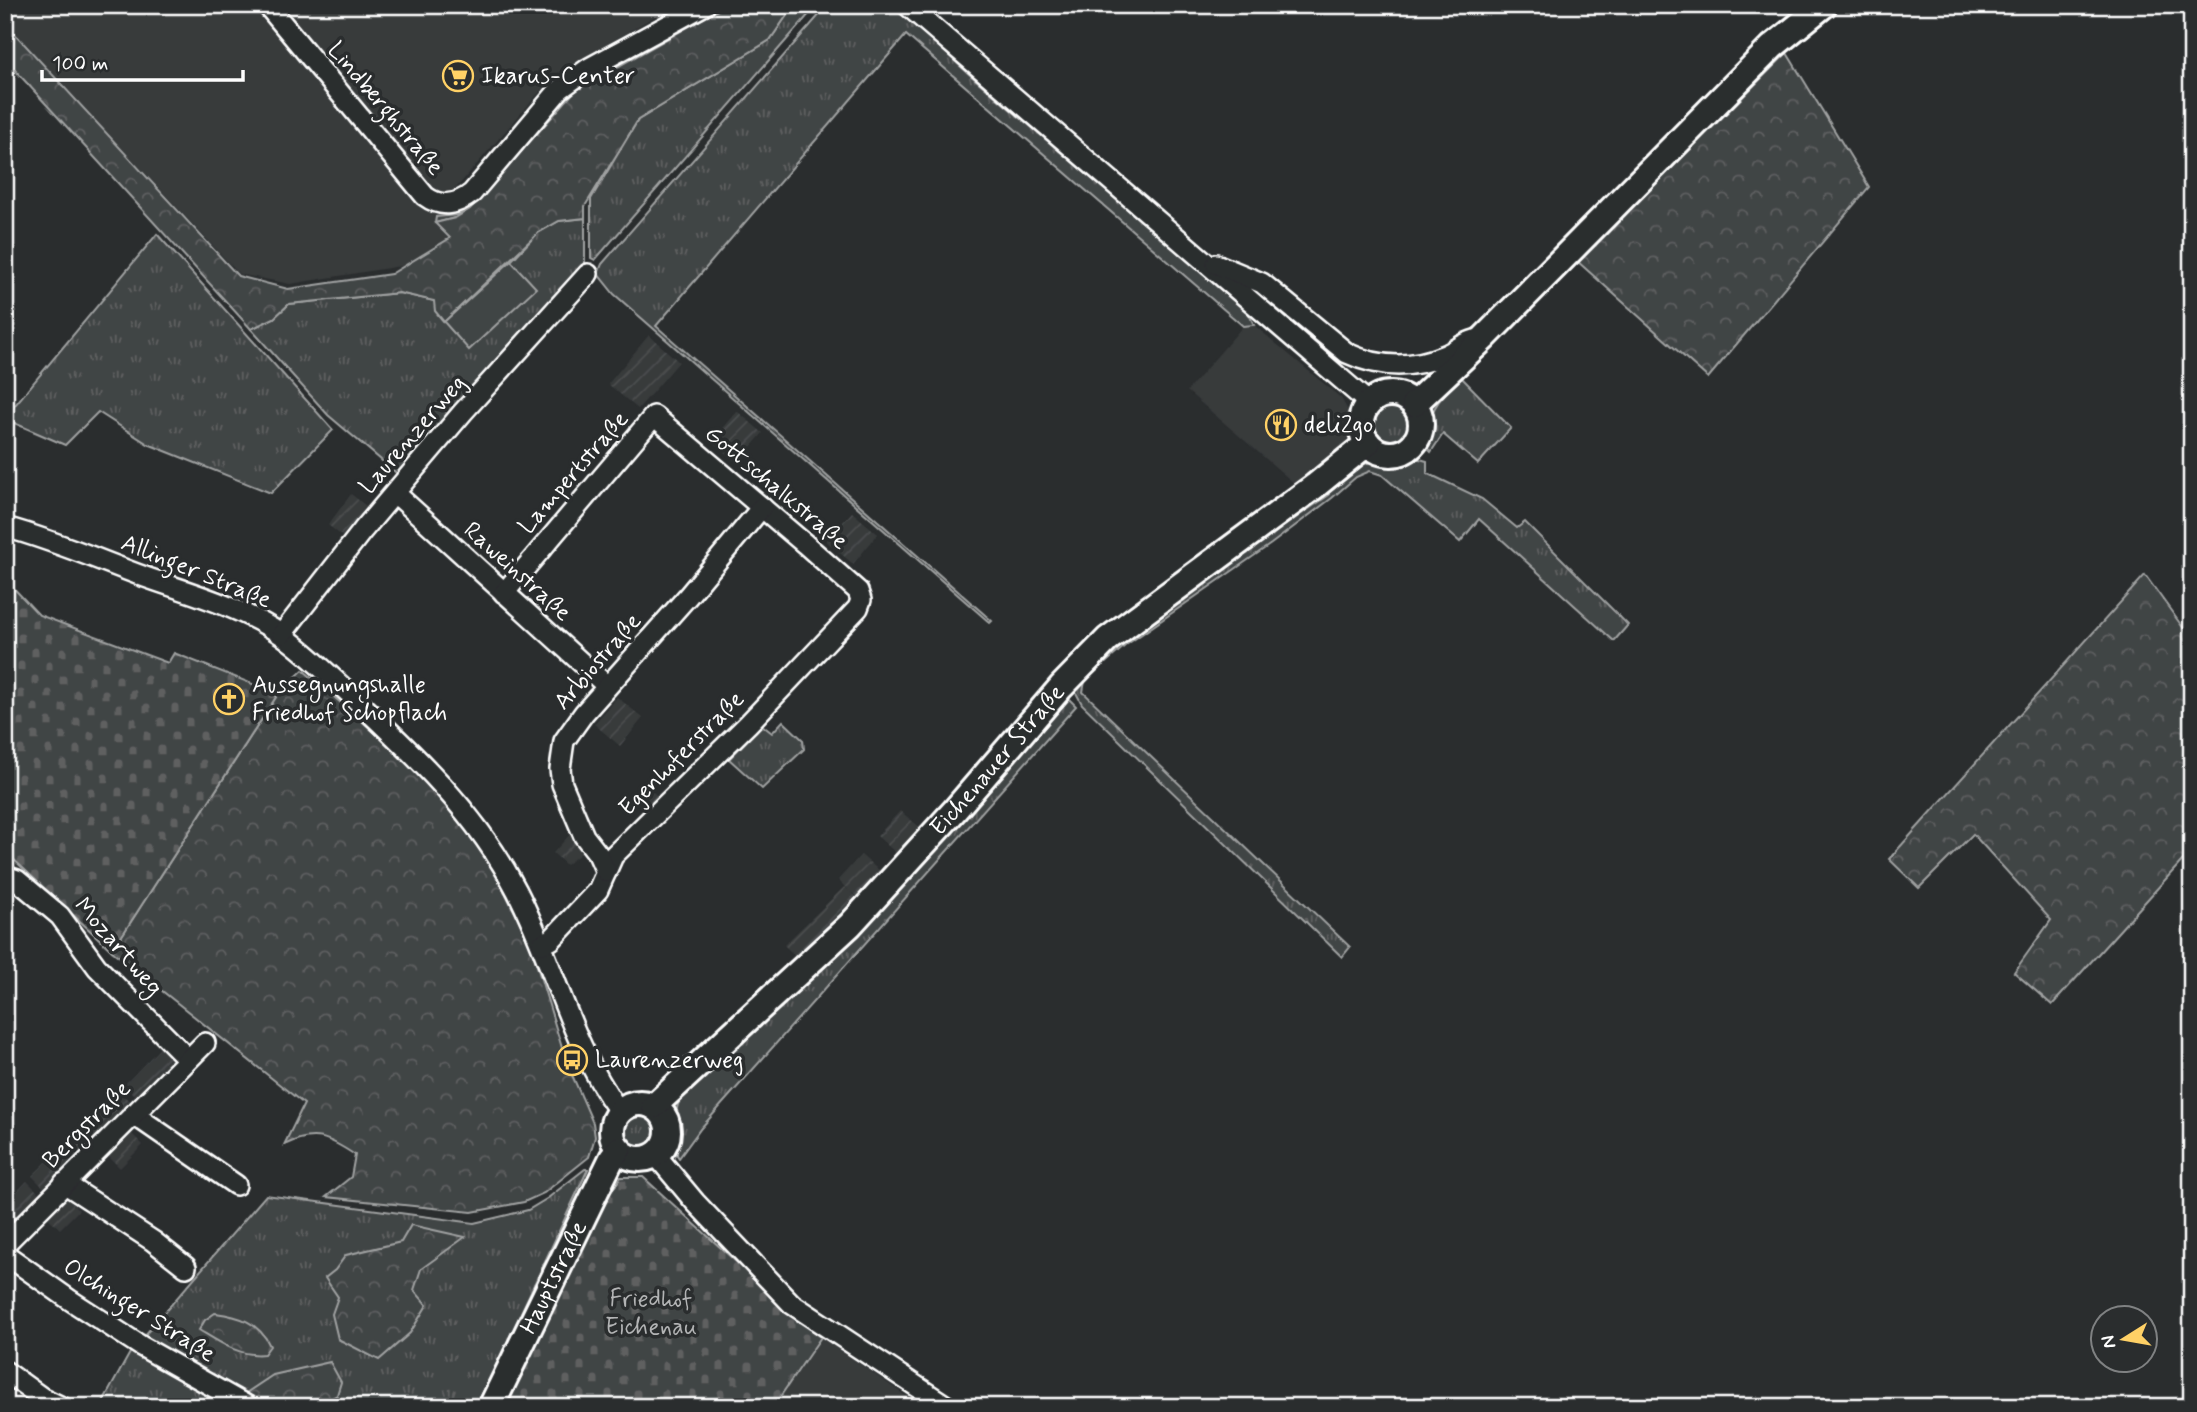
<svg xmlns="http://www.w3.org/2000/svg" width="2197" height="1412" font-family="Mynerve,sans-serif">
  <defs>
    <pattern id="industrial-furrows" width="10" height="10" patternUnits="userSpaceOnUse" patternTransform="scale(1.75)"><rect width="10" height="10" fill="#373a3b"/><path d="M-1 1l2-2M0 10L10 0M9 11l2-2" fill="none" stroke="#4b4e4f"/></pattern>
    <pattern id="grass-tufts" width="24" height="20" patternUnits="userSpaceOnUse" patternTransform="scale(1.75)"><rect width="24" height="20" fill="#414445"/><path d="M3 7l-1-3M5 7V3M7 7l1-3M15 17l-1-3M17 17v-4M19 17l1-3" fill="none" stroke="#5e6061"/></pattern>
    <pattern id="forest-crowns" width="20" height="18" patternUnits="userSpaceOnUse" patternTransform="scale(1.75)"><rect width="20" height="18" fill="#414445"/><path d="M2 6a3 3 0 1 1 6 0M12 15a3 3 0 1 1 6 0" fill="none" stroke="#5e6061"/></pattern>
    <pattern id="cemetery-stones" width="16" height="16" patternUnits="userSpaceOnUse" patternTransform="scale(1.75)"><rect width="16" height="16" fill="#414445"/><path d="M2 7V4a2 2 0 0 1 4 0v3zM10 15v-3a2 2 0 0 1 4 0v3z" fill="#5e6061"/></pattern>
  </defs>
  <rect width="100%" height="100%" fill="#2a2d2e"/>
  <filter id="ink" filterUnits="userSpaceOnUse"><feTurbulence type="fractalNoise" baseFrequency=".0143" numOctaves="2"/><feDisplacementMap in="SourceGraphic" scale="14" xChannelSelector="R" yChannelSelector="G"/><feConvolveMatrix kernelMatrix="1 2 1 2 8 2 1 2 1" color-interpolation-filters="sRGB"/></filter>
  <g filter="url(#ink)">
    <g fill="#373a3b">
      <path d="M 5,5 L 674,5 L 559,73 L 545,86 L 451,194 L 435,223 L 450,237 L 407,265 L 290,284 L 239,274 L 5,23 Z"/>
      <path d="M 1254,325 L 1341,398 L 1350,414 L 1349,436 L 1343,446 L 1295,484 L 1187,391 L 1243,326 Z"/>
      <path d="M 821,1337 L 922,1407 L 773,1407 Z"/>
    </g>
    <g fill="url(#industrial-furrows)">
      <path d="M 649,335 L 679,362 L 638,409 L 608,384 Z"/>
      <path d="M 737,411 L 763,433 L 737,463 L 711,441 Z"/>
      <path d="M 351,494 L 366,506 L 343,537 L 328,525 Z"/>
      <path d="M 852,512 L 878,534 L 853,564 L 826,541 Z"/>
      <path d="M 617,697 L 643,718 L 620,746 L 594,724 Z"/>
      <path d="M 642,783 L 660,798 L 648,810 L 631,796 Z"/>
      <path d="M 900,811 L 921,828 L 897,854 L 877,836 Z"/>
      <path d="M 573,831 L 581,853 L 566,865 L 553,853 Z"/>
      <path d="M 861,855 L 881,872 L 858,898 L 851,892 L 858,900 L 797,958 L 784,945 L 844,887 L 849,891 L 838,880 Z"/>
      <path d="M 166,1042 L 177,1053 L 135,1096 L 124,1085 Z"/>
      <path d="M 119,1090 L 130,1102 L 92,1140 L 80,1128 Z"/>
      <path d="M 130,1132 L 143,1145 L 120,1168 L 106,1154 Z"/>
      <path d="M 76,1133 L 87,1145 L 44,1188 L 32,1176 Z"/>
      <path d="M 27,1181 L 39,1193 L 10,1222 L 5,1218 L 5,1204 Z"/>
      <path d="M 65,1196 L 79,1210 L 60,1229 L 46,1216 Z"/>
    </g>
    <g fill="url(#grass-tufts)" stroke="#a0a2a2" stroke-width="2">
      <path d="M 723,5 L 727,5 L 575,91 L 470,209 L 455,218 L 435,223 L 436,217 L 457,215 L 471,205 L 528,137 L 572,91 Z"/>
      <path d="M 794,5 L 817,5 L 595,260 L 591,258 L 591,199 L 638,120 L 770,40 Z"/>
      <path d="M 828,5 L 893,5 L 969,74 L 1248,312 L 1254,325 L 1243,326 L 906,35 L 656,326 L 992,621 L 990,623 L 614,294 L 598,274 L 602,264 Z"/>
      <path d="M 585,218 L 585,270 L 400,476 L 328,415 L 251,329 L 274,318 L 289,304 L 399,293 L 434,301 L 511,261 L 538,233 L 559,221 Z"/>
      <path d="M 157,234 L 333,430 L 271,493 L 148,444 L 98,412 L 65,445 L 5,419 L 5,417 Z"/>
      <path d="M 1462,378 L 1511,428 L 1478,464 L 1443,434 L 1431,452 L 1427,448 C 1429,409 1434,403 1462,378 Z"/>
      <circle cx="1391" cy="424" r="23"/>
      <path d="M 1416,458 L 1427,461 L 1427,473 L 1482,499 L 1517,528 L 1525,522 L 1628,625 L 1614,641 L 1479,519 L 1460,542 L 1382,475 L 1370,471 L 1356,477 L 1332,498 L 1271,544 L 1126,645 L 1085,681 L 1083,692 L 1350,947 L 1342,957 L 1082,704 L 1074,689 L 1087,670 L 1188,592 L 1329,495 L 1327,491 L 1363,464 L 1374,462 L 1389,464 Z"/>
      <path d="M 1068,698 L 1076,706 L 701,1128 L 679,1158 L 677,1155 C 677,1134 671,1114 682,1096 L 837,952 Z"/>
      <path d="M 783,721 L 803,740 L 804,749 L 762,789 L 729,759 L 762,725 L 772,733 Z"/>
      <circle cx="640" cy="1131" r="22"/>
      <path d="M 585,1169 L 588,1169 L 477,1407 L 100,1407 L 131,1351 L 266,1195 L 474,1223 L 528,1210 L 548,1198 Z"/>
    </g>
    <g fill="url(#forest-crowns)" stroke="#a0a2a2" stroke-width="2">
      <path d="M 727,5 L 794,5 L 770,40 L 638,120 L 585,206 L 585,218 L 559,221 L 538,233 L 444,322 L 435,311 L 434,301 L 399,293 L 289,304 L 274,318 L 251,329 L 5,59 L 5,23 L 238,276 L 288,289 L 391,274 L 450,238 L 435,223 L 455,218 L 470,209 L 575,91 Z"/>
      <path d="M 1787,53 L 1869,187 L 1708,378 L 1577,261 Z"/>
      <path d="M 2145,575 L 2192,640 L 2192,850 L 2052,1005 L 2014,972 L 2051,920 L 1973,834 L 1919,888 L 1889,859 Z"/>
      <path d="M 303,670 L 381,738 L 425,780 L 463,825 L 496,874 L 530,943 L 566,1061 L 593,1123 L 595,1137 L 589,1157 L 544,1193 L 524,1202 L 472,1212 L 326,1197 L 351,1177 L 355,1155 C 328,1137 314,1130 284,1145 L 304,1104 L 112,951 L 278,694 Z"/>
      <path d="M 411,1225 L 465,1237 L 421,1269 L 414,1290 L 427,1305 L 410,1333 L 379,1360 L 338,1339 L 332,1314 L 338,1297 L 325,1278 L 335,1270 L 346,1255 L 401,1242 Z"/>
      <path d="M 215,1313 C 239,1316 259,1322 270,1346 L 264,1354 C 240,1357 219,1342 199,1330 L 205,1320 Z"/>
      <path d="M 330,1362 L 341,1382 L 337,1395 L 316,1407 L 270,1407 L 246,1393 L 273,1375 Z"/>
    </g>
    <g fill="url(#cemetery-stones)" stroke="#a0a2a2" stroke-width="2">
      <path d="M 5,579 L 39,615 L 168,663 L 174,653 L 278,694 L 112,951 L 11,857 L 5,861 Z"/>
      <path d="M 621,1177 L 643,1177 L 801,1321 L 821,1337 L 773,1407 L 503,1407 L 580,1240 Z"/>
    </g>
    <path fill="#414445" stroke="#a0a2a2" stroke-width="2" d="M 511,261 L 536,288 L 469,350 L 444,322 Z"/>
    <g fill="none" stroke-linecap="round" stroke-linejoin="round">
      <g stroke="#fff" stroke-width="24">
        <g id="minor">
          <path d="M 267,5 L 425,196 C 441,208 457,205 472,193 L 560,89 L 589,68 L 705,5"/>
          <path d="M 907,5 L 1369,403"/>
          <path d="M 1216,264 L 1262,283 L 1347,353 C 1379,368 1412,369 1445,355 C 1455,351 1463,343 1475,340"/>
          <path d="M 395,493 L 607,686"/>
          <path d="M 5,527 C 53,540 99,560 145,577 C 190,593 242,607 282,635 C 306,652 328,674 350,694 C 413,753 477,813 517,891 C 555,965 570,1044 619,1111"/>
          <path d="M 504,593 L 654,416 L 805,544 L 858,591 L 861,600 L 858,608 L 748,724 L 613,856 L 598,890 L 551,940 L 542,944"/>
          <path d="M 282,634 L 363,530 L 463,412 L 588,274"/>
          <path d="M 606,872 L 598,854 L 584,836 L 562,784 L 560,769 L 564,741 L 584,713 L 688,596 L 762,507"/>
          <path d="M 5,876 L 17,880 L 60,916 L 97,967 L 188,1059"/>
          <path d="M 133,1114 L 236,1185"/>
          <path d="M 655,1154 L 695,1202 L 792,1304 L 948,1407"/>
          <path d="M 64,1183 L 153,1241 L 186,1267"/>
          <path d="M 5,1244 L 205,1043"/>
          <path d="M 5,1254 L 70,1300 L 141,1346 L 249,1407"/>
          <path d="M 5,1371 L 41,1397 L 62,1407"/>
        </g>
      </g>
      <g stroke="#fff" stroke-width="30">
        <g id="major">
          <circle cx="1391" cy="424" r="30"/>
          <path d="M 1414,404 L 1484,338 L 1772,47 L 1824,5"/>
          <circle cx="640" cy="1131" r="28"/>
          <path id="s1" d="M 654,1106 L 850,925 L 955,810 L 1061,687 L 1108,639 L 1315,486 L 1368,443"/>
          <path id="s2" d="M 491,1407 L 612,1158 L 619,1149"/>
        </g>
      </g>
      <use href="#minor" stroke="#2a2d2e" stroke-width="19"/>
      <use href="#major" stroke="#2a2d2e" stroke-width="24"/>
    </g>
  </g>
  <defs>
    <g id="supermarket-ring" transform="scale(1.575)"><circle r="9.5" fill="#2a2d2e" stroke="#ffd166" stroke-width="1.5"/><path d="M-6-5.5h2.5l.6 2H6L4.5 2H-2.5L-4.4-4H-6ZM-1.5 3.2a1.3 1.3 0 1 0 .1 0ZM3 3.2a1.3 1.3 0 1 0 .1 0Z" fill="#ffd166"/></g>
    <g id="restaurant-ring" transform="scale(1.575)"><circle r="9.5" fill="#2a2d2e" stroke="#ffd166" stroke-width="1.5"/><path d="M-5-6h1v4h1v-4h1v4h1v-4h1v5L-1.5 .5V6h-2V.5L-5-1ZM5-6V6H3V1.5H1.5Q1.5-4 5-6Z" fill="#ffd166"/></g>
    <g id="church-ring" transform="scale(1.575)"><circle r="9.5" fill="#2a2d2e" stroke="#ffd166" stroke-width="1.5"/><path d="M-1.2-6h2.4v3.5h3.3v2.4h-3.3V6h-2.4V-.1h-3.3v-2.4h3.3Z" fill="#ffd166"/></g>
    <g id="bus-ring" transform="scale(1.575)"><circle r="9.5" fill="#2a2d2e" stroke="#ffd166" stroke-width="1.5"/><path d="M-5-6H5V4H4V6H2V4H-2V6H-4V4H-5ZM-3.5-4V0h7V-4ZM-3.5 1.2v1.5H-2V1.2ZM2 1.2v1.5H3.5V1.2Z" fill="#ffd166"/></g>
  </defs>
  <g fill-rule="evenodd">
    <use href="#supermarket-ring" x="458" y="76"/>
    <use href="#restaurant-ring" x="1281" y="425"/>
    <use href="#church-ring" x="229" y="699"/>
    <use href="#bus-ring" x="572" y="1060"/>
  </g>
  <g text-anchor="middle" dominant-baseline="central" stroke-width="7" stroke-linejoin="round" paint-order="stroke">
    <g font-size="24" fill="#fff" stroke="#2a2d2e" text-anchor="start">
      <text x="481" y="76">Ikarus-Center</text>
      <text x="1304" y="425">deli2go</text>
      <text x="252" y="685">Aussegnungshalle<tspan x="252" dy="28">Friedhof Schopflach</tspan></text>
      <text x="595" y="1060">Laurenzerweg</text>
    </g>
    <g font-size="24" fill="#fff" stroke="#2a2d2e">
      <text transform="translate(385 109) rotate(50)">Lindberghstraße</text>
      <text transform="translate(413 435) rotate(-49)">Laurenzerweg</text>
      <text transform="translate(574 473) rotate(-49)">Lampertstraße</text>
      <text transform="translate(776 488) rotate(40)">Gottschalkstraße</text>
      <text transform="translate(196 572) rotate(22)">Allinger Straße</text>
      <text transform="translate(517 572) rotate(42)">Raweinstraße</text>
      <text transform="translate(598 662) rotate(-49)">Arbiostraße</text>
      <text transform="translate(682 754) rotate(-45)">Egenhoferstraße</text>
      <text stroke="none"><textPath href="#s1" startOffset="488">Eichenauer Straße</textPath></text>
      <text transform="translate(118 947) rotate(49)">Mozartweg</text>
      <text transform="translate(87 1125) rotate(-45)">Bergstraße</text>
      <text stroke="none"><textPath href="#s2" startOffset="144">Hauptstraße</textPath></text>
      <text transform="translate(139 1311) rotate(32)">Olchinger Straße</text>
    </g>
    <g font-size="24" fill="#b3b4b5" stroke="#2a2d2e">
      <text x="651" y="1299">Friedhof<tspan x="651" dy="28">Eichenau</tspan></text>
    </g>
  </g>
  <rect width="2197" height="1412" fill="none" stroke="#2a2d2e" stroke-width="28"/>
  <rect x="14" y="14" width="2169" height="1384" fill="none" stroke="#fff" stroke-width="2.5" filter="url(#ink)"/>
  <g transform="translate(2124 1339) rotate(259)"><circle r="33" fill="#2a2d2e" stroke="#7f8182" stroke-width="2"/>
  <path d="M0-5L12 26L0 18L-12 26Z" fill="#ffd166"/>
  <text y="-10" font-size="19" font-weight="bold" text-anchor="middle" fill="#ffffff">N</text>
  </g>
  <path d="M42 70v10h201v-10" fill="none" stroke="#ffffff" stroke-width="3.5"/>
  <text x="52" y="70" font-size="21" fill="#ffffff" stroke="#2a2d2e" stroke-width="5" paint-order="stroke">100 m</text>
</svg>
